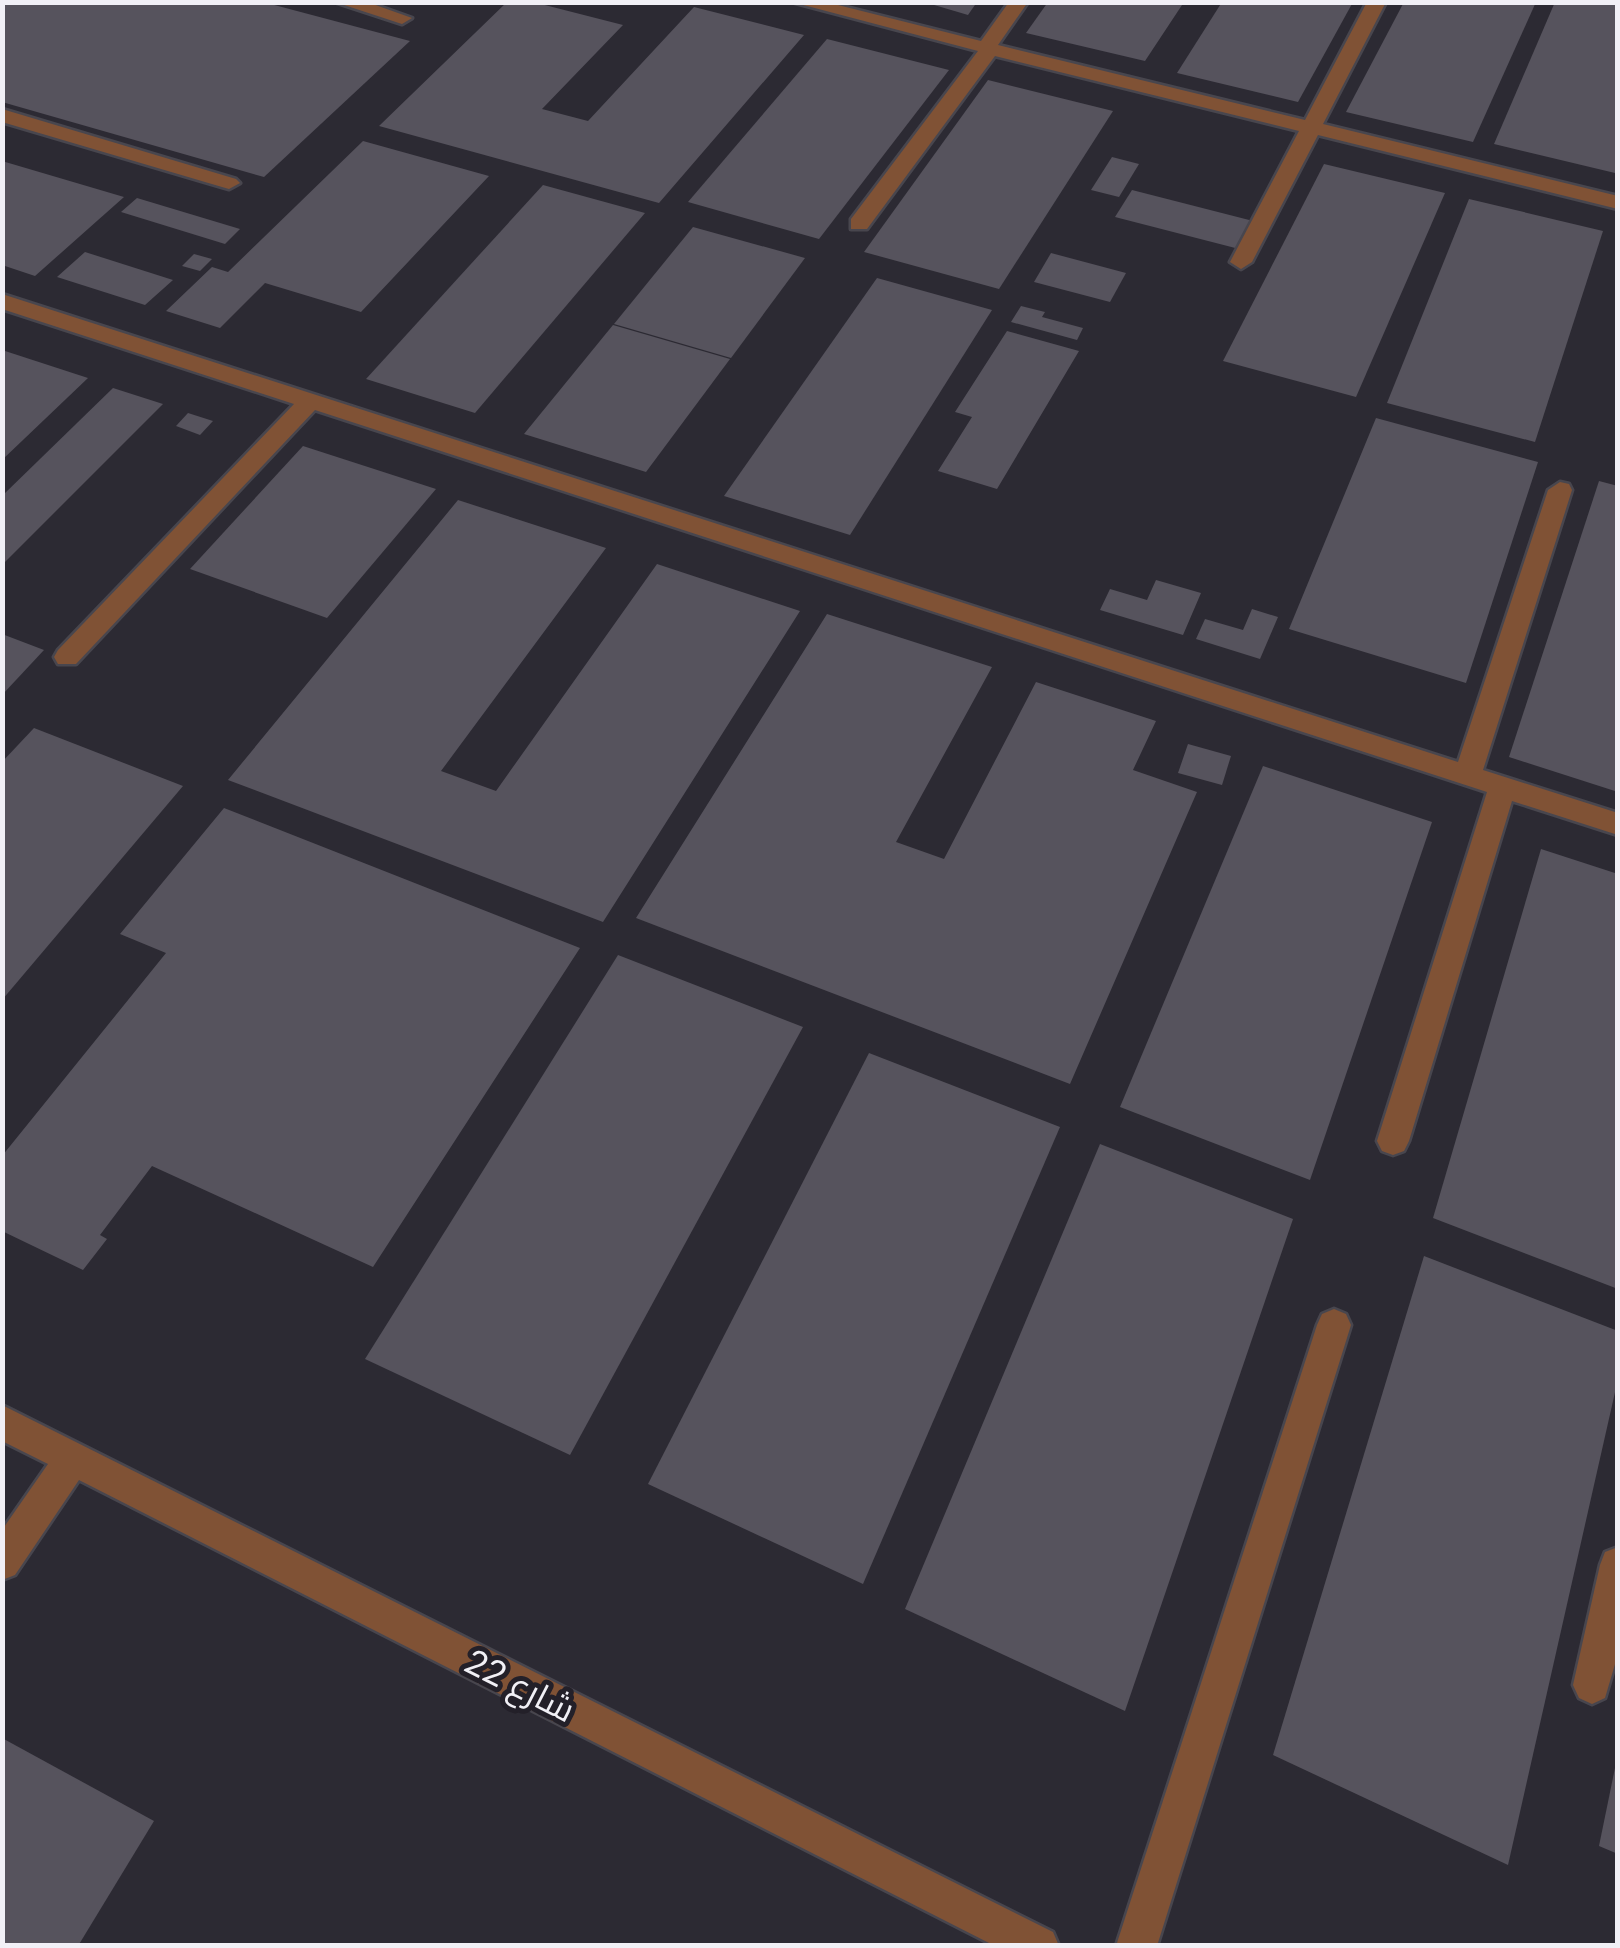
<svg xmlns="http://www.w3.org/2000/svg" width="1620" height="1948" font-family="Lato,Cairo,sans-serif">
  <rect width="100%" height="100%" fill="#2c2a33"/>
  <g fill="#56535d">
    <path d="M 2,2 L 263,2 L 410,41 L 264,177 L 2,102 Z"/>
    <path d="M 507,2 L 533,2 L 623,25 L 542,109 L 588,121 L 694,7 L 804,35 L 659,203 L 379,126 Z"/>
    <path d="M 924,2 L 977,2 L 968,15 Z"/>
    <path d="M 1048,2 L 1184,2 L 1145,61 L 1026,33 Z"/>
    <path d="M 1222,2 L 1353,2 L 1298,102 L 1177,73 Z"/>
    <path d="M 1404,2 L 1536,2 L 1473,142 L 1346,112 Z"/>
    <path d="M 1555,2 L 1618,2 L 1615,173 L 1494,144 Z"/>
    <path d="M 827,39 L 949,70 L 819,239 L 688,202 Z"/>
    <path d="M 988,80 L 1113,111 L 999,289 L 864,252 Z"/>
    <path d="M 363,141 L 489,176 L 361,312 L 265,283 L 220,328 L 166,311 L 212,267 L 228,272 Z"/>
    <path d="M 1112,157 L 1139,164 L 1119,197 L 1091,190 Z"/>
    <path d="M 2,161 L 124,197 L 35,276 L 2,265 Z"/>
    <path d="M 1324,164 L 1445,193 L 1356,397 L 1223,361 Z"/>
    <path d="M 543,185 L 645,213 L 475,413 L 366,379 Z"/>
    <path d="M 1132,190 L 1257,222 L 1243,250 L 1115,217 Z"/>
    <path d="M 137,198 L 240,229 L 225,244 L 121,212 Z"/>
    <path d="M 1469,199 L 1603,231 L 1535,442 L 1387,403 Z"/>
    <path d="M 693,227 L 805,258 L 731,358 L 614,324 Z"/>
    <path d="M 85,252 L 173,280 L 145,305 L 57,277 Z"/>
    <path d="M 1051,253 L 1126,273 L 1110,302 L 1034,282 Z"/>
    <path d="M 194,254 L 212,259 L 200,271 L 182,266 Z"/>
    <path d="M 877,278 L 992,310 L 850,535 L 724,496 Z"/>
    <path d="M 1021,306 L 1045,312 L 1042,317 L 1083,328 L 1077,340 L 1011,322 Z"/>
    <path d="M 613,325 L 730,359 L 646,472 L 524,434 Z"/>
    <path d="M 1007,331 L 1079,351 L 997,489 L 938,471 L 972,417 L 955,412 Z"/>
    <path d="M 2,350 L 88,378 L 2,460 Z"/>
    <path d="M 113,388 L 163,404 L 2,565 L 2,496 Z"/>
    <path d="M 188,413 L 213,421 L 200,435 L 176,426 Z"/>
    <path d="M 1376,418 L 1538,462 L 1466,683 L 1289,629 Z"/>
    <path d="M 303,446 L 436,489 L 327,618 L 190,569 Z"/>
    <path d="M 1599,481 L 1618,486 L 1618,792 L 1509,757 Z"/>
    <path d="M 458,500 L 606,548 L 441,771 L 496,791 L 657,564 L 800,611 L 603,922 L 228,780 Z"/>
    <path d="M 1156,580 L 1201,593 L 1183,635 L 1100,610 L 1110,589 L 1147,600 Z"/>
    <path d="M 1252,609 L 1278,617 L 1260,659 L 1196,639 L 1205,619 L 1243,630 Z"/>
    <path d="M 827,614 L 992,667 L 896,842 L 944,859 L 1036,682 L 1156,721 L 1133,770 L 1197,792 L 1070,1084 L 636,918 Z"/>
    <path d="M 2,634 L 44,650 L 2,695 Z"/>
    <path d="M 34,728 L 183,786 L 2,1000 L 2,762 Z"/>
    <path d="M 1188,744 L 1231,756 L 1222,785 L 1178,773 Z"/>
    <path d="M 1263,766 L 1432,822 L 1310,1180 L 1120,1107 Z"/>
    <path d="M 224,808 L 580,948 L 373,1267 L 152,1166 L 100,1235 L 107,1239 L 83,1270 L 2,1231 L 2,1156 L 166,953 L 120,934 Z"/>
    <path d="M 1541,849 L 1618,874 L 1618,1289 L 1433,1218 Z"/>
    <path d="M 618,955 L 803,1027 L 570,1455 L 365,1359 Z"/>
    <path d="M 869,1053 L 1060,1127 L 863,1584 L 648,1484 Z"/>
    <path d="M 1100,1144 L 1293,1219 L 1125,1711 L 905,1609 Z"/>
    <path d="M 1424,1256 L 1618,1331 L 1618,1379 L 1508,1865 L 1273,1755 Z"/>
    <path d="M 2,1738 L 154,1821 L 78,1946 L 2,1946 Z"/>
    <path d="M 1616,1763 L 1618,1763 L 1618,1854 L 1599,1846 Z"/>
  </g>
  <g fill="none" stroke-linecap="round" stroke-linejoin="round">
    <g stroke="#48464e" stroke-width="5">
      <g id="minor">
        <path d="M 335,2 L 367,2 L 412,18 L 402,24 Z"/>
        <path d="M 792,2 L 826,2 L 981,41 L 1009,2 L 1028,2 L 998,45 L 1305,120 L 1367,2 L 1386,2 L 1323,124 L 1618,196 L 1618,209 L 1318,135 L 1252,262 L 1241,269 L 1230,262 L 1299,131 L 995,56 L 867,229 L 851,229 L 851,219 L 978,51 Z"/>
        <path d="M 2,109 L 236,179 L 240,183 L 229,189 L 222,187 L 2,122 Z"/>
        <path d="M 2,294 L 1458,762 L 1548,490 L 1560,482 L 1569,484 L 1572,490 L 1483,770 L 1618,813 L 1618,835 L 1512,801 L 1409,1141 L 1404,1151 L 1393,1155 L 1382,1151 L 1377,1141 L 1487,792 L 315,410 L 76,664 L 58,664 L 54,657 L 58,650 L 294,404 L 2,309 Z"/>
        <path d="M 1334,1309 L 1346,1314 L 1351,1325 L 1157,1946 L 1116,1946 L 1317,1325 L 1322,1314 Z"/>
        <path d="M 2,1405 L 1053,1932 L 1059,1946 L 995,1946 L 79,1480 L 15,1575 L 2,1580 L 2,1530 L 48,1464 L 2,1441 Z"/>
        <path d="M 1618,1547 L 1618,1654 L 1605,1698 L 1592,1704 L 1579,1698 L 1573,1685 L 1600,1565 L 1605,1552 Z"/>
      </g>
    </g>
    <use href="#minor" fill="#805235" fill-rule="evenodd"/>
  </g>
  <g text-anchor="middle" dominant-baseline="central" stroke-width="10" stroke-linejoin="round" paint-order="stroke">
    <g font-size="35" fill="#f1f0f6" stroke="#232029">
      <text transform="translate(521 1684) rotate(27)">شارع 22</text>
    </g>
  </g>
  <rect width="1620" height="1948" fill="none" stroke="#f1f0f6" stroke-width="10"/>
</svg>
